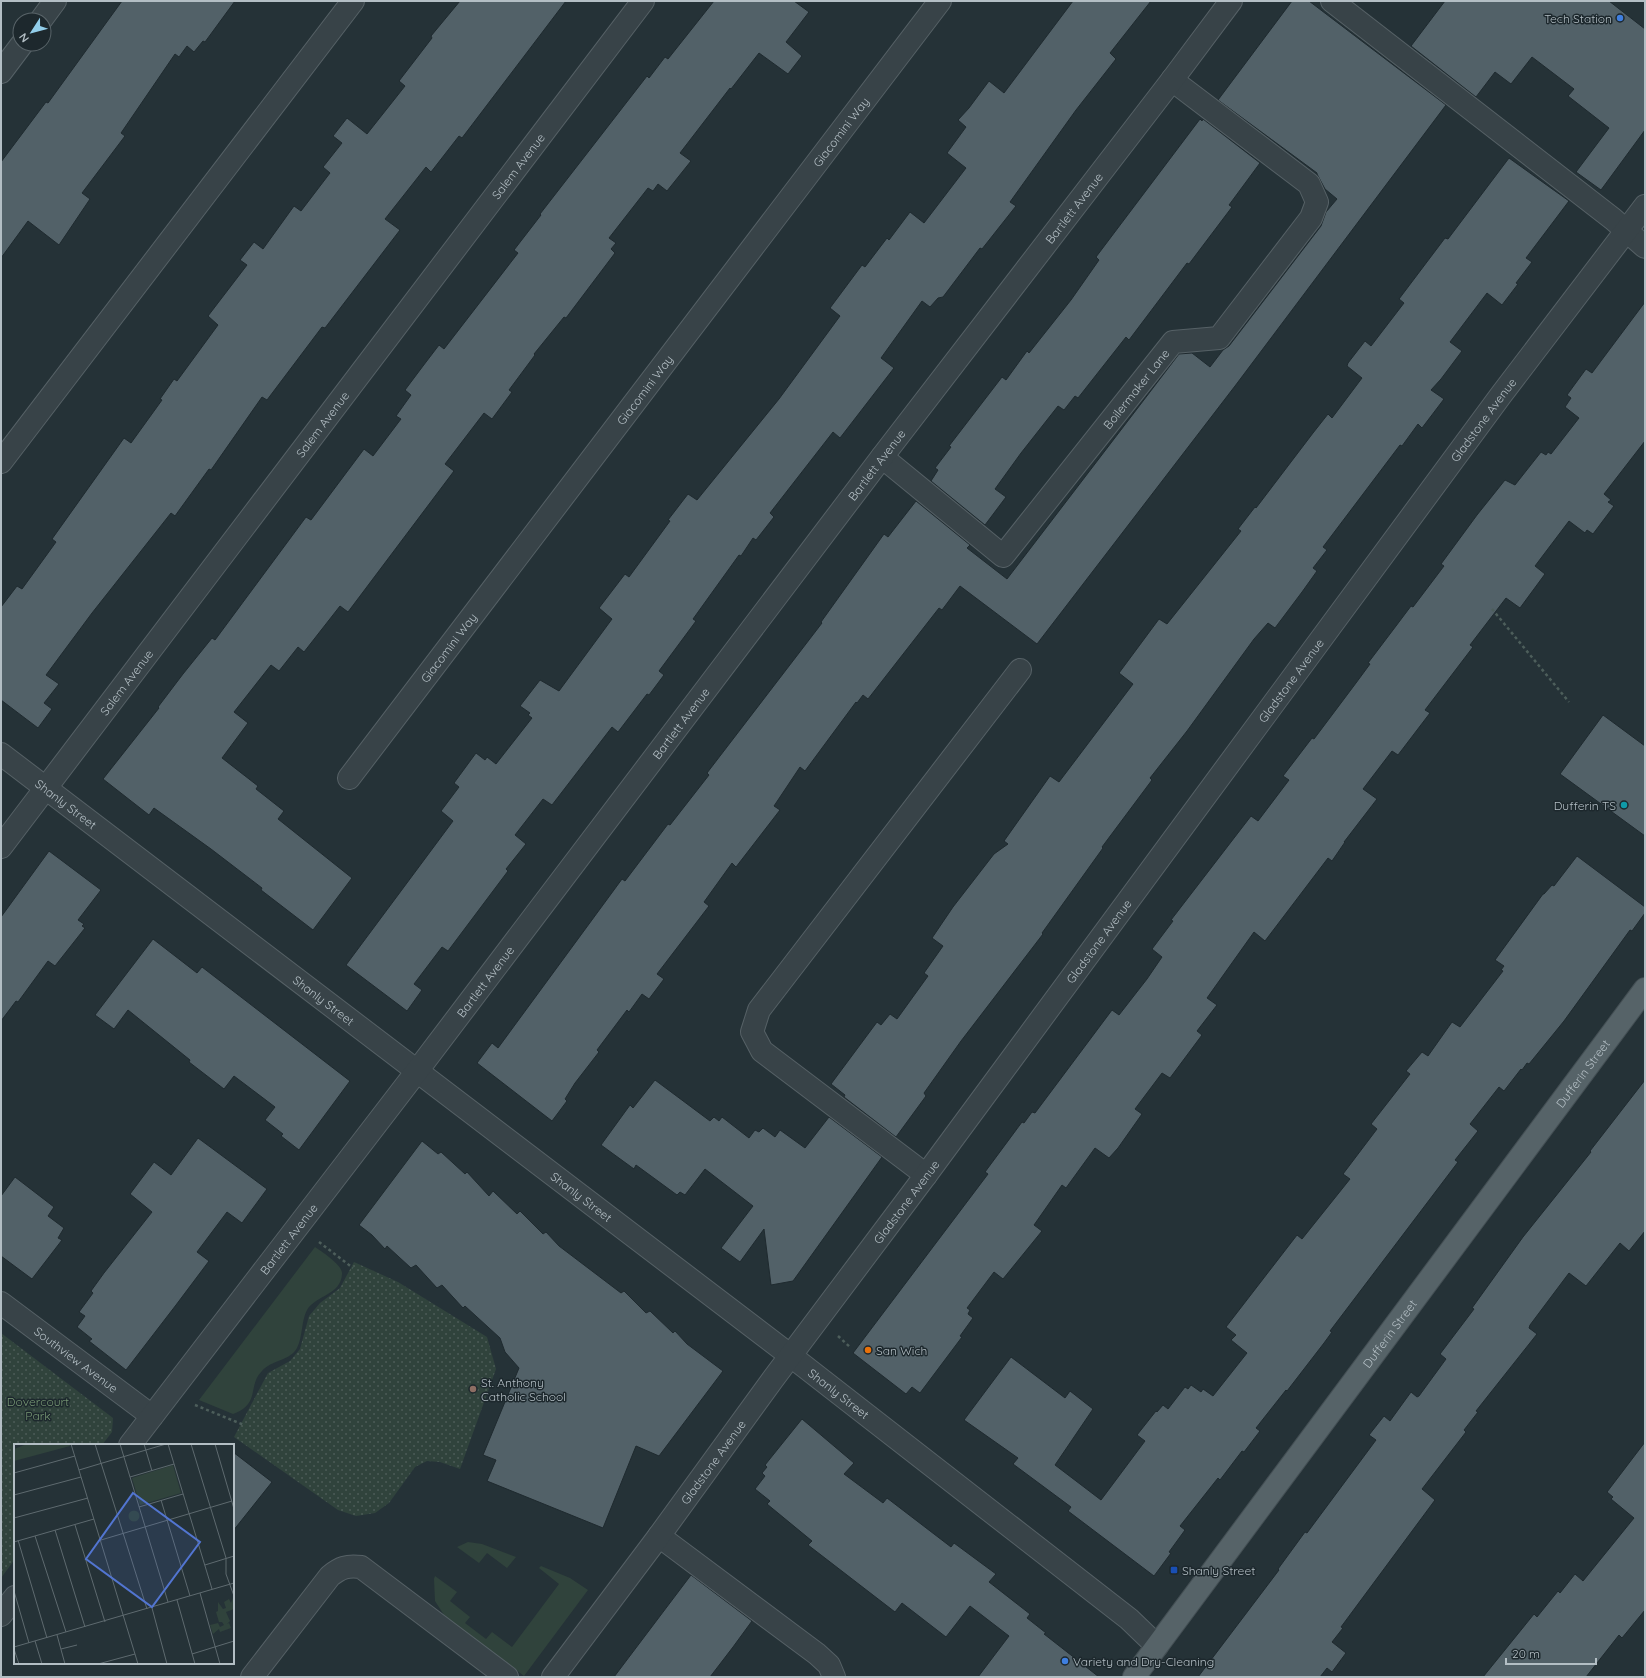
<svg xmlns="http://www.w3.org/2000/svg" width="1646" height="1678" font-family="Quicksand,sans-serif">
  <defs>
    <pattern id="park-dots" width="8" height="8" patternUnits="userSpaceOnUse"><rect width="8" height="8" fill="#30433c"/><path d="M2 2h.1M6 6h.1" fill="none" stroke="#4c5c57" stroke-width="1.8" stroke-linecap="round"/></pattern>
  </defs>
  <rect width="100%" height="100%" fill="#253237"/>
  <g fill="#30433c">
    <path d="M 315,1247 C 322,1252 343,1265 342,1274 C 341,1295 316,1295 307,1310 C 301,1321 303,1336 297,1348 C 290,1361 271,1360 262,1371 C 247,1386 261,1404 233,1414 L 199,1400 Z"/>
    <path d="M 468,1542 L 482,1544 L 516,1557 L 507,1568 L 487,1553 L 479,1563 L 457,1547 Z"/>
    <path d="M 541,1566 L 570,1578 L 588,1590 L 524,1676 L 444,1615 L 435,1601 L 434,1579 L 435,1576 L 457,1592 L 450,1601 L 470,1617 L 465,1623 L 486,1639 L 492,1632 L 512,1647 L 559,1584 L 539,1568 Z"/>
  </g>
  <g fill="url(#park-dots)">
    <path d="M 354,1262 L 398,1282 L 487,1337 L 496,1369 L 460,1469 L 440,1462 L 427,1461 L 415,1467 L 389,1503 L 375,1513 L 356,1516 L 338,1510 L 234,1437 L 268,1373 L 290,1361 L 300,1349 L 309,1316 L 320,1303 L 340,1288 Z"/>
    <path d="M 1,1333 L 113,1418 L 112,1432 L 102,1445 L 15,1445 L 15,1559 L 1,1578 Z"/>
  </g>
  <g fill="#526168" stroke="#1f2a2f">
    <path d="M 122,1 L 235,1 L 205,42 L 203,41 L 194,52 L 187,46 L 179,57 L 175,54 L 121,133 L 125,136 L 82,193 L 90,199 L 59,245 L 28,221 L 1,258 L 1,162 L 46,102 L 48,103 Z"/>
    <path d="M 460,1 L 566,1 L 462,138 L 459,136 L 431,172 L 426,167 L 385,219 L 400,230 L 325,328 L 322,327 L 267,400 L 262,397 L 211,470 L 209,469 L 175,516 L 171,513 L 92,613 L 46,675 L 59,684 L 44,703 L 52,709 L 38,728 L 1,700 L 1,607 L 17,586 L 22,589 L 56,542 L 52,539 L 124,438 L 131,443 L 162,400 L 160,399 L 174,379 L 177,381 L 218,325 L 208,316 L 247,265 L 240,260 L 254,242 L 263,249 L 294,206 L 301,211 L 330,173 L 323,167 L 342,143 L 333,136 L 347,118 L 367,134 L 405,86 L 399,81 L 432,38 L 431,36 Z"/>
    <path d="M 714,1 L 794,1 L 809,12 L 786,42 L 802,56 L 788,74 L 759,53 L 731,89 L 730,88 L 680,153 L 691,161 L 667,191 L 658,184 L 653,191 L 648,188 L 609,238 L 616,243 L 611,249 L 615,253 L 566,318 L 564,317 L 534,354 L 535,355 L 509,390 L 512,392 L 492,419 L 484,413 L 445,464 L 454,471 L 348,612 L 340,606 L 304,652 L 298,647 L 279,671 L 271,665 L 234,712 L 248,723 L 222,758 L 258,786 L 256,789 L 284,811 L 278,819 L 352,878 L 313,930 L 261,890 L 262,888 L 211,849 L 154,808 L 149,815 L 103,779 L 159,708 L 158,707 L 183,674 L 212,638 L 215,640 L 306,517 L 311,520 L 364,449 L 373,456 L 401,419 L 396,416 L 411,395 L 405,390 L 423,366 L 439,345 L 444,349 L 518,253 L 514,250 L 541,215 L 540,214 L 647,76 L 649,78 L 665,57 L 668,59 Z"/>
    <path d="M 1073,1 L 1151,1 L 1110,53 L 1116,59 L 1076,110 L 1010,202 L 1016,206 L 982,249 L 980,248 L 943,297 L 938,298 L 930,307 L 922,301 L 881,358 L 894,368 L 840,438 L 833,432 L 770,513 L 774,517 L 756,540 L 753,538 L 741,556 L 739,555 L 693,619 L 696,621 L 659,671 L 664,675 L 649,695 L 647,694 L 618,732 L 612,727 L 552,805 L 543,799 L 515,835 L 526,844 L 506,869 L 508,871 L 448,951 L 442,947 L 414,984 L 422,990 L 407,1011 L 346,965 L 453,821 L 441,811 L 459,787 L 454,783 L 476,753 L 485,760 L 487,757 L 496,764 L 532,718 L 528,715 L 530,713 L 520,706 L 540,680 L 559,691 L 612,619 L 599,608 L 625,574 L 629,577 L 670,521 L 668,520 L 688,494 L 697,500 L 779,399 L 840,316 L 830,308 L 862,265 L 865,267 L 887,238 L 889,240 L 910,212 L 924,223 L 966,168 L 947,153 L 966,127 L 958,120 L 969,108 L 989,81 L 1004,93 Z"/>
    <path d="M 1292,1 L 1309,1 L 1446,105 L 1235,386 L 1037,644 L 960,586 L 942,610 L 939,608 L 868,699 L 863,695 L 857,703 L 856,702 L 805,771 L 800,767 L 774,806 L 780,810 L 736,867 L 732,863 L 704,902 L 709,906 L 657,974 L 664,979 L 649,999 L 642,994 L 629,1012 L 627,1010 L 597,1050 L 599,1052 L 575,1083 L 565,1099 L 567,1101 L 552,1121 L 477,1063 L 492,1043 L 498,1048 L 622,879 L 625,881 L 668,824 L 670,825 L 709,775 L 707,773 L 822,623 L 821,622 L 884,534 L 888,537 L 916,501 L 970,545 L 967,548 L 1007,579 L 1179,354 L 1192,353 L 1210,367 L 1223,350 L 1229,346 L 1321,226 L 1326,212 L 1337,199 L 1325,189 L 1317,174 L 1317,173 L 1218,100 Z"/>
    <path d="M 1445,1 L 1609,1 L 1645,29 L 1645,130 L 1601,190 L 1576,172 L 1609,128 L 1568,96 L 1574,89 L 1532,57 L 1511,84 L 1495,72 L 1476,97 L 1411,46 Z"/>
    <path d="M 1200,119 L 1202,121 L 1203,119 L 1260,163 L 1229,205 L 1232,207 L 1189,264 L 1187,263 L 1129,340 L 1126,337 L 1078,398 L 1075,396 L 1064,410 L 1058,406 L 1021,453 L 995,489 L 1006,497 L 985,525 L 931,481 L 938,470 L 935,468 L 951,447 L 949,446 L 1002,377 L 1006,380 L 1027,351 L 1029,353 L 1071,300 L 1099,260 L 1096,257 Z"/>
    <path d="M 1509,158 L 1569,201 L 1526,258 L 1532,262 L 1516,283 L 1518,284 L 1502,305 L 1487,293 L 1450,342 L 1462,351 L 1441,379 L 1431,390 L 1444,399 L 1422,428 L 1418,424 L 1402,446 L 1400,445 L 1323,547 L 1327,550 L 1313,568 L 1317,571 L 1302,592 L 1275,628 L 1268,623 L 1254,639 L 1187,731 L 1150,778 L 1152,780 L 1102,847 L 1103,848 L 1042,933 L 1043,934 L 961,1041 L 924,1093 L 926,1096 L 896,1137 L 844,1097 L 845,1095 L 831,1084 L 877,1022 L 881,1025 L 890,1014 L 897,1019 L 928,976 L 924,973 L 943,946 L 932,938 L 953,907 L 994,854 L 1008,844 L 1004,841 L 1050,776 L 1059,782 L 1133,684 L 1119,673 L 1159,619 L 1167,624 L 1171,619 L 1241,531 L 1238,529 L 1255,507 L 1256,508 L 1313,433 L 1328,414 L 1332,418 L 1362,378 L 1347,366 L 1348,363 L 1365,341 L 1371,346 L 1404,303 L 1399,299 L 1445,238 L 1448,239 Z"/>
    <path d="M 1645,302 L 1645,441 L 1604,494 L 1611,500 L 1608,502 L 1614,506 L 1593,534 L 1587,530 L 1585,533 L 1569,521 L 1535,566 L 1545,574 L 1520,608 L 1506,598 L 1470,645 L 1473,647 L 1425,710 L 1430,713 L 1398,755 L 1392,751 L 1363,789 L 1377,799 L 1344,842 L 1345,842 L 1332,861 L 1328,858 L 1265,941 L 1254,932 L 1207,998 L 1217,1005 L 1197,1031 L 1202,1035 L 1170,1078 L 1162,1073 L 1135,1109 L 1142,1114 L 1118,1148 L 1109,1158 L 1095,1148 L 1066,1188 L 1062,1185 L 1034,1225 L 1042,1231 L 1003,1279 L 994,1272 L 967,1308 L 970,1310 L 968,1314 L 973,1318 L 960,1336 L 962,1337 L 920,1393 L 912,1387 L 906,1394 L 853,1353 L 988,1174 L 985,1172 L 1022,1122 L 1024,1123 L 1032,1112 L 1035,1113 L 1112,1010 L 1119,1015 L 1147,979 L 1162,957 L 1152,949 L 1173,921 L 1171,920 L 1251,816 L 1258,821 L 1289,780 L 1283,776 L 1312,738 L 1314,739 L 1356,683 L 1370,664 L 1368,663 L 1396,626 L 1411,606 L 1413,607 L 1444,566 L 1441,564 L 1477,515 L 1505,480 L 1515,485 L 1541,452 L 1546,455 L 1548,452 L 1551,454 L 1579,418 L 1565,407 L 1571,398 L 1567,395 L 1586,369 L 1592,373 Z"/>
    <path d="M 1603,715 L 1645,746 L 1645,836 L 1560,774 Z"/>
    <path d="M 49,851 L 101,890 L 78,920 L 84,924 L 82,926 L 85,928 L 55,966 L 48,961 L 18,1002 L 16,1001 L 1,1021 L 1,917 Z"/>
    <path d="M 1577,856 L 1645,907 L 1645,913 L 1632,931 L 1630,930 L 1564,1021 L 1529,1064 L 1527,1063 L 1522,1070 L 1521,1069 L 1504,1091 L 1499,1087 L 1470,1124 L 1478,1131 L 1455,1160 L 1458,1162 L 1330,1331 L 1332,1332 L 1324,1343 L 1287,1391 L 1286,1390 L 1256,1428 L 1260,1431 L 1244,1452 L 1242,1451 L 1220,1480 L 1218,1478 L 1180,1526 L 1185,1530 L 1169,1552 L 1171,1553 L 1154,1576 L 1068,1511 L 1071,1507 L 1013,1464 L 1018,1458 L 964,1420 L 1011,1357 L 1065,1398 L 1070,1391 L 1093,1409 L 1055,1465 L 1101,1500 L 1145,1441 L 1137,1435 L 1156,1411 L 1157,1412 L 1163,1405 L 1168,1409 L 1185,1387 L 1188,1389 L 1191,1385 L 1201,1392 L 1203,1389 L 1213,1396 L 1247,1353 L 1231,1340 L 1236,1335 L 1226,1327 L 1297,1235 L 1302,1239 L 1350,1179 L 1343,1174 L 1377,1129 L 1371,1124 L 1410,1074 L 1406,1071 L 1422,1052 L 1428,1056 L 1452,1022 L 1460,1027 L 1503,971 L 1501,970 L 1504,966 L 1495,960 L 1543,894 L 1544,894 L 1552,885 L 1554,886 Z"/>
    <path d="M 153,939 L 197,973 L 202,967 L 350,1081 L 299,1150 L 281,1136 L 283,1134 L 265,1120 L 275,1107 L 234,1076 L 224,1089 L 189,1062 L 190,1060 L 128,1010 L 114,1029 L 95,1015 Z"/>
    <path d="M 655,1080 L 710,1121 L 714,1117 L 719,1121 L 722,1117 L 749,1138 L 755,1130 L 759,1132 L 763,1128 L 775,1137 L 780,1130 L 805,1148 L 829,1117 L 882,1157 L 793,1281 L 771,1285 L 764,1229 L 740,1262 L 721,1248 L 753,1206 L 705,1169 L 685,1195 L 680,1192 L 677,1195 L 636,1165 L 634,1169 L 601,1145 L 630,1105 L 633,1108 Z"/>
    <path d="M 1645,1080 L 1645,1231 L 1629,1251 L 1620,1243 L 1586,1286 L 1569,1273 L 1530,1325 L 1529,1328 L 1537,1334 L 1476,1411 L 1478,1412 L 1464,1430 L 1466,1432 L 1422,1489 L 1435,1500 L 1341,1627 L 1343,1628 L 1332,1642 L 1346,1653 L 1332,1672 L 1327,1668 L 1320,1677 L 1198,1677 L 1279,1570 L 1278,1569 L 1305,1532 L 1307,1533 L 1376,1440 L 1369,1435 L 1384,1416 L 1390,1421 L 1411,1392 L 1417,1397 L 1419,1396 L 1446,1359 L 1440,1354 L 1474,1309 L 1472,1308 L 1523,1237 L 1591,1152 L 1590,1151 Z"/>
    <path d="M 198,1138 L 267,1189 L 242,1223 L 227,1212 L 197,1252 L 209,1261 L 176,1305 L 126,1370 L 89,1341 L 92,1339 L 77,1327 L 85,1316 L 79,1312 L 93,1293 L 91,1291 L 104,1273 L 152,1212 L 130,1194 L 154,1162 L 171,1175 Z"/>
    <path d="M 422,1141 L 438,1154 L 441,1152 L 465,1174 L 467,1172 L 489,1196 L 493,1191 L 517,1214 L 520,1211 L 543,1234 L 546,1232 L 559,1246 L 621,1293 L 624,1291 L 646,1313 L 650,1311 L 673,1333 L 675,1331 L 687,1344 L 723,1371 L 659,1456 L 636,1446 L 603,1528 L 487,1481 L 496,1460 L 483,1455 L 519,1368 L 505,1352 L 500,1338 L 465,1306 L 463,1308 L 442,1285 L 437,1288 L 416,1265 L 411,1268 L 387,1246 L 385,1249 L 372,1235 L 359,1225 Z"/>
    <path d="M 15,1177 L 54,1207 L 48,1216 L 64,1228 L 58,1238 L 62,1240 L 32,1279 L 1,1256 L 1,1196 Z"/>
    <path d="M 802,1419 L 854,1463 L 844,1474 L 883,1503 L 887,1498 L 951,1547 L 954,1543 L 996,1574 L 989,1582 L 1030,1614 L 1027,1618 L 1046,1633 L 1044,1634 L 1099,1677 L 978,1677 L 1009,1636 L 970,1606 L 946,1637 L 902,1603 L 895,1612 L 808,1545 L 812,1541 L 767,1504 L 770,1501 L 755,1489 L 765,1476 L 762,1473 L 767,1467 L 765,1465 Z"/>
    <path d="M 1645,1442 L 1645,1610 L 1622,1638 L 1619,1635 L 1586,1677 L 1483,1677 L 1534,1614 L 1537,1617 L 1558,1591 L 1560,1593 L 1575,1574 L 1583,1581 L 1634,1518 L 1611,1499 L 1613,1497 L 1607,1492 Z"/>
    <path d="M 233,1452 L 272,1482 L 233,1531 Z"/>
    <path d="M 691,1575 L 752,1621 L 733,1647 L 710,1677 L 614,1677 Z"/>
  </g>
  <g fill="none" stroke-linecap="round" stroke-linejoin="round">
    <g stroke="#566166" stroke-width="24">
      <g id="minor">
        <path d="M 1332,1 L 1613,219 L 1645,247"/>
        <path d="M 41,20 L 55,1"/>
        <path d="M 1,72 L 22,44"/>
        <path id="s1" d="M 882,457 L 1003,556 L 1173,342 L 1219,338 L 1311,218 L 1317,202 L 1309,184 L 1172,80"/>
        <path d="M 1,462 L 353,1"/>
        <path id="s2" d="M 1,754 L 791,1356 L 1129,1619 L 1157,1646"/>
        <path id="s3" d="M 349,778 L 940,1"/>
        <path id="s4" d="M 1,847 L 643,1"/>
        <path d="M 926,1175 L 762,1051 L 752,1032 L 759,1010 L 1020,670"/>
        <path id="s5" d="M 1,1303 L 152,1416"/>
        <path id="s6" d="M 130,1445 L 417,1071 L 882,457 L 1172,80 L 1231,1"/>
        <path d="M 659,1536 L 817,1654 L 829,1665 L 834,1677"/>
        <path d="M 1,1615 L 15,1597"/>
        <path d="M 252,1677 L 330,1576 C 340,1568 347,1565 361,1567 L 507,1677"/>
        <path id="s7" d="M 553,1677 L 659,1536 L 773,1379 L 926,1175 L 1501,395 L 1645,206"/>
      </g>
    </g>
    <g stroke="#444f54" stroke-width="24">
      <g id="major">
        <path id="s8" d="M 1134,1677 L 1645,989"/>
      </g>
    </g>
    <g stroke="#4d5e5b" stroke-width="2.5" stroke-dasharray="3 3" stroke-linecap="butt">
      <path d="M 1492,609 L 1569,702"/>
      <path d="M 319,1242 L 353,1268"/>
      <path d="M 838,1336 L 851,1348"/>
      <path d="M 195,1405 L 244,1425"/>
    </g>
    <use href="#minor" stroke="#384348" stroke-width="22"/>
    <use href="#major" stroke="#566368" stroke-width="22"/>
  </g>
  <g fill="#3f7fe0" stroke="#1d282d" stroke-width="1.5">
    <circle cx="1620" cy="18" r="4"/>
    <circle cx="1065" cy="1661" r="4"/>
  </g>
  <circle fill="#0f9aa8" stroke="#1d282d" stroke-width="1.5" cx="1624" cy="805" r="4"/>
  <circle fill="#e8710a" stroke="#1d282d" stroke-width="1.5" cx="868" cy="1350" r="4"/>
  <circle fill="#8d6e63" stroke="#1d282d" stroke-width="1.5" cx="473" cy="1389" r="4"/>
  <rect fill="#1a4fb4" stroke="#1d282d" stroke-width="1.5" x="1170" y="1566" width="8" height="8" rx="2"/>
  <g text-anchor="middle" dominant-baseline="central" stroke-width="3" stroke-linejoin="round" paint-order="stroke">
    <g font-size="12" fill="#b3bec4" stroke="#1d282d" text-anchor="start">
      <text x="1612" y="18" text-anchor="end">Tech Station</text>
      <text x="1616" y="805" text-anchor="end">Dufferin TS</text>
      <text x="876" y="1350">San Wich</text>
      <text x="481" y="1382">St. Anthony<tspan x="481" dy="14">Catholic School</tspan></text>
      <text x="1182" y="1570">Shanly Street</text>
      <text x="1073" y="1661">Variety and Dry-Cleaning</text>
    </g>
    <g font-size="12" fill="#b3bec4" stroke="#1d282d">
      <text stroke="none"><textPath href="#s3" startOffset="812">Giacomini Way</textPath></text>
      <text stroke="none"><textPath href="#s4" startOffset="855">Salem Avenue</textPath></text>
      <text stroke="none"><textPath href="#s6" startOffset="1556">Bartlett Avenue</textPath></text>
      <text stroke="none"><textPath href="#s3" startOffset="488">Giacomini Way</textPath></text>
      <text stroke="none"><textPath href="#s1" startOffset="370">Boilermaker Lane</textPath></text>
      <text stroke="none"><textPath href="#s7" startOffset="1564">Gladstone Avenue</textPath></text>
      <text stroke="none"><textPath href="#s4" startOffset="531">Salem Avenue</textPath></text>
      <text stroke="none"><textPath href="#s6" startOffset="1232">Bartlett Avenue</textPath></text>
      <text stroke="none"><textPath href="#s3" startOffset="164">Giacomini Way</textPath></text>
      <text stroke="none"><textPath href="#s7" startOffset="1240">Gladstone Avenue</textPath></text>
      <text stroke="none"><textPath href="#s4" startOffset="207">Salem Avenue</textPath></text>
      <text stroke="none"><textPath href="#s6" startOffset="908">Bartlett Avenue</textPath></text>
      <text stroke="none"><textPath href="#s2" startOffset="82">Shanly Street</textPath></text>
      <text stroke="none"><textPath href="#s7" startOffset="916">Gladstone Avenue</textPath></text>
      <text stroke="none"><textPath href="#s6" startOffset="584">Bartlett Avenue</textPath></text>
      <text stroke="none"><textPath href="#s2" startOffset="406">Shanly Street</textPath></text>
      <text stroke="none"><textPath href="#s8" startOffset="752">Dufferin Street</textPath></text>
      <text stroke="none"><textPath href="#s2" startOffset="730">Shanly Street</textPath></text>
      <text stroke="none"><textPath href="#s7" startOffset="592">Gladstone Avenue</textPath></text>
      <text stroke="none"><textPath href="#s6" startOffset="260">Bartlett Avenue</textPath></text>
      <text stroke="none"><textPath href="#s8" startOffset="428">Dufferin Street</textPath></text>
      <text stroke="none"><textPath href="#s5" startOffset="94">Southview Avenue</textPath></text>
      <text stroke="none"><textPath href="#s2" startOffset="1054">Shanly Street</textPath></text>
      <text stroke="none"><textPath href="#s7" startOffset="268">Gladstone Avenue</textPath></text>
    </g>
    <g font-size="12" fill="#779774" stroke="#1d282d">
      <text x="38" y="1401">Dovercourt<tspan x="38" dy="14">Park</tspan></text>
    </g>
  </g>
  <g transform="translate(14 1444)">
    <rect width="220" height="220" fill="#253237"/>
    <path d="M 219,154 L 220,165 L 212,168 L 216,177 L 213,180 L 215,179 L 217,184 L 206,188 L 205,185 L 199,190 L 196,181 L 204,179 L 206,183 L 210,181 L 208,178 L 205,178 L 202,168 L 204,167 L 204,158 L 209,165 L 212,164 L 210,158 L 215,155 L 217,159 Z" fill="#30433c"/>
    <path d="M 13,0 L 55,0 L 56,2 L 0,17 L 0,5 ZM 159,21 L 167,49 L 126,61 L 118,34 ZM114.5 72a5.5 5.5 0 1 1 11 0a5.5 5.5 0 1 1-11 0Z" fill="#30433c"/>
    <path fill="none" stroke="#5e6a6f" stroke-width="1" d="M 57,0 L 124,220M 81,0 L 133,165M 106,0 L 154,158M 130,0 L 138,27M 154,0 L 198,145M 177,0 L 212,114 L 212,130 L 220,152M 201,0 L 220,65M 65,26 L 152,0M 0,29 L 61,12M 116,33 L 160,20M 0,51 L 67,33M 147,56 L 176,152M 125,63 L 169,50M 0,74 L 74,54M 61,81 L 91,178M 41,86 L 71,183M 21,92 L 52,188M 4,96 L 33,194M 87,96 L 218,57M 0,98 L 80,75M 191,121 L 220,112M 0,147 L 15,199M 186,149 L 206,220M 163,156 L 181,220M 138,164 L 153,220M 43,191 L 51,220M 21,197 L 28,220M 0,203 L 220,139M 0,205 L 5,220M 47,205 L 63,201M 178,210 L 220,197M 84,220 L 121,210"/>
    <path fill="#5275d1" fill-opacity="0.15" stroke="#5275d1" stroke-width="2" d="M 119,49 L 186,98 L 138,163 L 72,115 Z"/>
    <rect width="220" height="220" fill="none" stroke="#b3bec4" stroke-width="2"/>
  </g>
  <rect width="1646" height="1678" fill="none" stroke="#b3bec4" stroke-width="4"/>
  <g transform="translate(32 32) rotate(234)"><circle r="19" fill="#1d282d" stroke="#596469"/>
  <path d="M0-3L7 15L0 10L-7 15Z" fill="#92ceea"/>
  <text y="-6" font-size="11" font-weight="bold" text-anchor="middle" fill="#b3bec4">N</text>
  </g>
  <path d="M1506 1658v6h90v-6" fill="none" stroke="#b3bec4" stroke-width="2"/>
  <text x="1512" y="1658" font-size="12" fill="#b3bec4" stroke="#1d282d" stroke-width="3" paint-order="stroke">20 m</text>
</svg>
